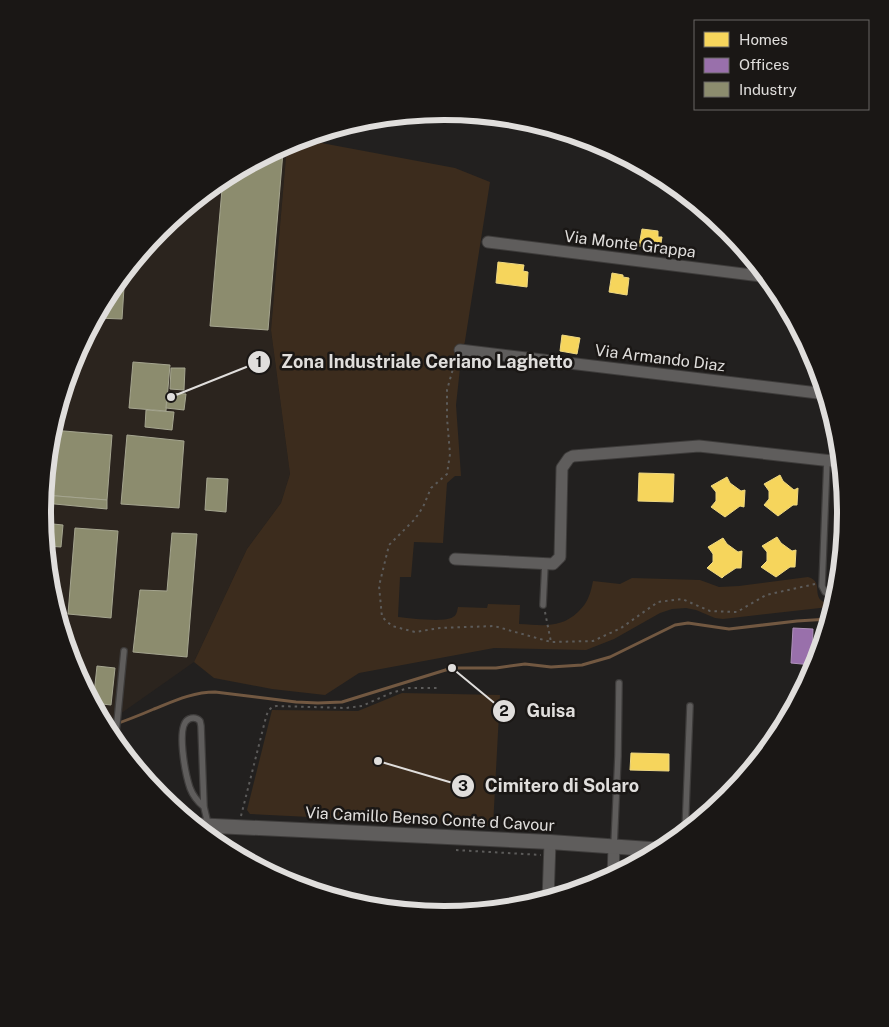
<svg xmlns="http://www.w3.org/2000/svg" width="889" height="1027" font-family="'Public Sans',sans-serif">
  <rect width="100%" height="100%" fill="#22201f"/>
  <path fill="#2b241e" d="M 289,143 L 286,157 L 271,330 L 290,474 L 281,503 L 247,549 L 194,662 L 113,719 L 101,720 L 73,667 L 50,592 L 43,514 L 50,435 L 73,359 L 110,290 L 160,229 L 221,179 Z"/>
  <g fill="#3c2c1d">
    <path d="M 300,139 L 455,168 L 490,182 L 465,341 L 461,359 L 456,405 L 461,476 L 455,476 L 447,483 L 443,543 L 414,542 L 411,577 L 400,577 L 398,617 C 408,618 446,623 453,617 C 457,615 457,611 458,607 L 487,608 L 488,604 L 520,605 L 519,624 C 542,625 560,629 578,612 C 583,607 587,602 589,596 C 591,591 592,586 593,581 L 620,584 L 632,578 L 700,580 L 719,587 L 739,586 L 808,577 C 826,582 808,599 829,604 L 829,607 L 723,619 L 715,618 L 696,610 L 686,608 L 672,609 L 660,613 L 614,639 L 586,650 L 494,648 L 359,673 L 325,695 L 272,689 L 214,678 L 194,662 L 247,549 L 281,503 L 290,474 L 271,330 L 286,157 L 289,143 Z"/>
    <path d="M 402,693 L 500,695 L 493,826 L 250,814 L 247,810 L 272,710 L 358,711 Z"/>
  </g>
  <g fill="#f6d55c" stroke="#efd882">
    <path d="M 642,229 L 658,231 L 658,237 L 662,237 L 660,249 L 639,246 Z"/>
    <path d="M 498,262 L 524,265 L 523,271 L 528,272 L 527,287 L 496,283 Z"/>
    <path d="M 612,273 L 623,275 L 623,277 L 629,278 L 627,295 L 609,292 Z"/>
    <path d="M 562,335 L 580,338 L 577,354 L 560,351 Z"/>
    <path d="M 639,473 L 674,474 L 673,502 L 638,501 Z"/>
    <path d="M 780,475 L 783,481 L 794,490 L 798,488 L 797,505 L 793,505 L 778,516 L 764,505 L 769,499 L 769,491 L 764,484 Z"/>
    <path d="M 727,477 L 730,483 L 741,491 L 745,490 L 744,507 L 740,506 L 725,517 L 711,507 L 716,501 L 716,492 L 711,486 Z"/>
    <path d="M 777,537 L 781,543 L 792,551 L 796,550 L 795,567 L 790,567 L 776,577 L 761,567 L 767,561 L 767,552 L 762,546 Z"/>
    <path d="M 723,538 L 727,544 L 738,552 L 742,551 L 741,568 L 736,568 L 724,576 L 722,578 L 707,568 L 713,562 L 713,554 L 708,547 Z"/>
    <path d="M 631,753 L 669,754 L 669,771 L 630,770 Z"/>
  </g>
  <g fill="#9970ab" stroke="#ae91ba">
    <path d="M 793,628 L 813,629 L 812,665 L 791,663 Z"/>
    <path d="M 799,682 L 808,682 L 799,699 Z"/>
  </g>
  <g fill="#8c8c6e" stroke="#a5a58f">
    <path d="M 274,151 L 283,152 L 268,330 L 210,326 L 223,178 Z"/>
    <path d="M 125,272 L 122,319 L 96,318 L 110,290 Z"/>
    <path d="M 133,362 L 170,365 L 166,411 L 129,408 Z"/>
    <path d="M 171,368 L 185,368 L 184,390 L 170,389 Z"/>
    <path d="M 167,393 L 186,394 L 184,410 L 166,408 Z"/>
    <path d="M 146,410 L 174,412 L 172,430 L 145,427 Z"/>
    <path d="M 52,430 L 112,435 L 107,500 L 44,495 Z"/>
    <path d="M 127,435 L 184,441 L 179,508 L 121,504 Z"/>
    <path d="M 207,478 L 228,479 L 226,512 L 205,510 Z"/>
    <path d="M 44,495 L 107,500 L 107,509 L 44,503 Z"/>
    <path d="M 43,523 L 63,525 L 61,547 L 46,546 Z"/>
    <path d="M 75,528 L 118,531 L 111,618 L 68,614 Z"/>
    <path d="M 172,533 L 197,534 L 187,657 L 133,652 L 140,590 L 167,591 Z"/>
    <path d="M 97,666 L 115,668 L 111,705 L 93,703 Z"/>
  </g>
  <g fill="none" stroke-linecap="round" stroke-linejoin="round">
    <path stroke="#725841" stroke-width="3" d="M 105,728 C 122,722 138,716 154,709 C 174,701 193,692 215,692 L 296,702 L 318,703 L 342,702 L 452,668 L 496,668 L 525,664 L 551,667 L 582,665 L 610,657 L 675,625 L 688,623 L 729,629 L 797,621 L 829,619"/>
    <g stroke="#3e3c3b" stroke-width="8">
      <g id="service">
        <path d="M 827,461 L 822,586 L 825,592 L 837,598"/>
        <path d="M 543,605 L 545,564"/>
        <path d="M 823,644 L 824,633 L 826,633"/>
        <path d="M 115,743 L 124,651"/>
        <path d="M 204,807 C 198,802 193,796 190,788 C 186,776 175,725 189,719 C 194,717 197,718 200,721 L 201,726 L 204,807 L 208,824"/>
        <path d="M 685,834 L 690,706"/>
        <path d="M 614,846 L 618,756 L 619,683"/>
      </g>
    </g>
    <g stroke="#3e3c3b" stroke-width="13">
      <g id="minor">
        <path d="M 488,242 L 768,277"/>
        <path d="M 460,350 L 826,394"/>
        <path d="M 455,559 L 553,564 L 560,557 L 562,468 L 569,458 L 573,456 L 699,446 L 841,462"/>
        <path d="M 613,877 L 614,846"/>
        <path d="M 548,900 L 550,842"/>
      </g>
    </g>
    <g stroke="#3e3c3b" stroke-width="16">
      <path id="tertiary" d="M 194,825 L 550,842 L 664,850"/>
    </g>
    <g stroke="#3e3c3b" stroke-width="19">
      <path id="primary" d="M 843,553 L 844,487"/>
    </g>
    <g stroke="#5c5b5a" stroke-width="2" stroke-dasharray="2.5 4" stroke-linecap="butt">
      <path d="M 456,358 L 447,390 L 447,418 L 450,454 L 447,474 L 431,488 L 423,507 L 415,519 L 389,545 L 379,586 L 382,617 L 392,626 L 415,632 L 440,628 L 494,626 L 551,642 L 593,641 L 621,628 L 658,602 L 682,599 L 710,611 L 737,612 L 766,595 L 815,584"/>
      <path d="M 837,452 L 837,430"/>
      <path d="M 832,587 L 833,562"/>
      <path d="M 545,612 L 551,642"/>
      <path d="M 830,619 L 831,604"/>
      <path d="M 241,816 L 266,717 C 268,711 269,708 276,706 L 346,708 L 362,706 L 391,693 L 409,688 L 437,688"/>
      <path d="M 456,850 L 541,855"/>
    </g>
    <use href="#service" stroke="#5f5d5c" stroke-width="5.5"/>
    <use href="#minor" stroke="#5f5d5c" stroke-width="11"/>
    <use href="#tertiary" stroke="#5f5d5c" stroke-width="14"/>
    <use href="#primary" stroke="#655f59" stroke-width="18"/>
  </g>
  <g text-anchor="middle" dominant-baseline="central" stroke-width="5" stroke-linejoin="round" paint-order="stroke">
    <g font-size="16" fill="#e0dedc" stroke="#1a1715">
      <text transform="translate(630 244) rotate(7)">Via Monte Grappa</text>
      <text transform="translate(660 358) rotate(7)">Via Armando Diaz</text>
      <text transform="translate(430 819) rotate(3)">Via Camillo Benso Conte d Cavour</text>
    </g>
  </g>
  <path d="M0 0H889V1027H0ZM51 513a393 393 0 1 1 786 0a393 393 0 1 1-786 0Z" fill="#1a1715" fill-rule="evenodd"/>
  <path fill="none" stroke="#e0dedc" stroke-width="6" d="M51 513a393 393 0 1 1 786 0a393 393 0 1 1-786 0Z"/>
  <path fill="none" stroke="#e0dedc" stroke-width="2" d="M171 397L259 362M452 668L504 711M378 761L463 786"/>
  <g fill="#e0dedc" stroke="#1a1715" stroke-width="2">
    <circle cx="171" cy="397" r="5"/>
    <circle cx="452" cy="668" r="5"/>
    <circle cx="378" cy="761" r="5"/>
    <circle cx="259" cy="362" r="12"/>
    <circle cx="504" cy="711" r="12"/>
    <circle cx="463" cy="786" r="12"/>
  </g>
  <g font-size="15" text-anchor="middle" font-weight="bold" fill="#111">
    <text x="259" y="367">1</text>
    <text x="504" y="716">2</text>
    <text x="463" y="791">3</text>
  </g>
  <g font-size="18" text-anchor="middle" font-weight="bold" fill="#e0dedc" stroke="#1a1715" stroke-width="5" stroke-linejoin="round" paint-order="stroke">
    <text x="427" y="368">Zona Industriale Ceriano Laghetto</text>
    <text x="551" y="717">Guisa</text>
    <text x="562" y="792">Cimitero di Solaro</text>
  </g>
  <rect x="694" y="20" width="175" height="90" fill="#1a1715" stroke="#696765"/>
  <rect x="704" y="32" width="25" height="15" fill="#f6d55c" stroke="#696765"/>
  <text x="739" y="45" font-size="15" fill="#e0dedc">Homes</text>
  <rect x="704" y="58" width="25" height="15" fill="#9970ab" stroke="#696765"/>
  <text x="739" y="70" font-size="15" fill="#e0dedc">Offices</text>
  <rect x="704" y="82" width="25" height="15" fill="#8c8c6e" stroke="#696765"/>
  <text x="739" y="95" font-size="15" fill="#e0dedc">Industry</text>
</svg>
